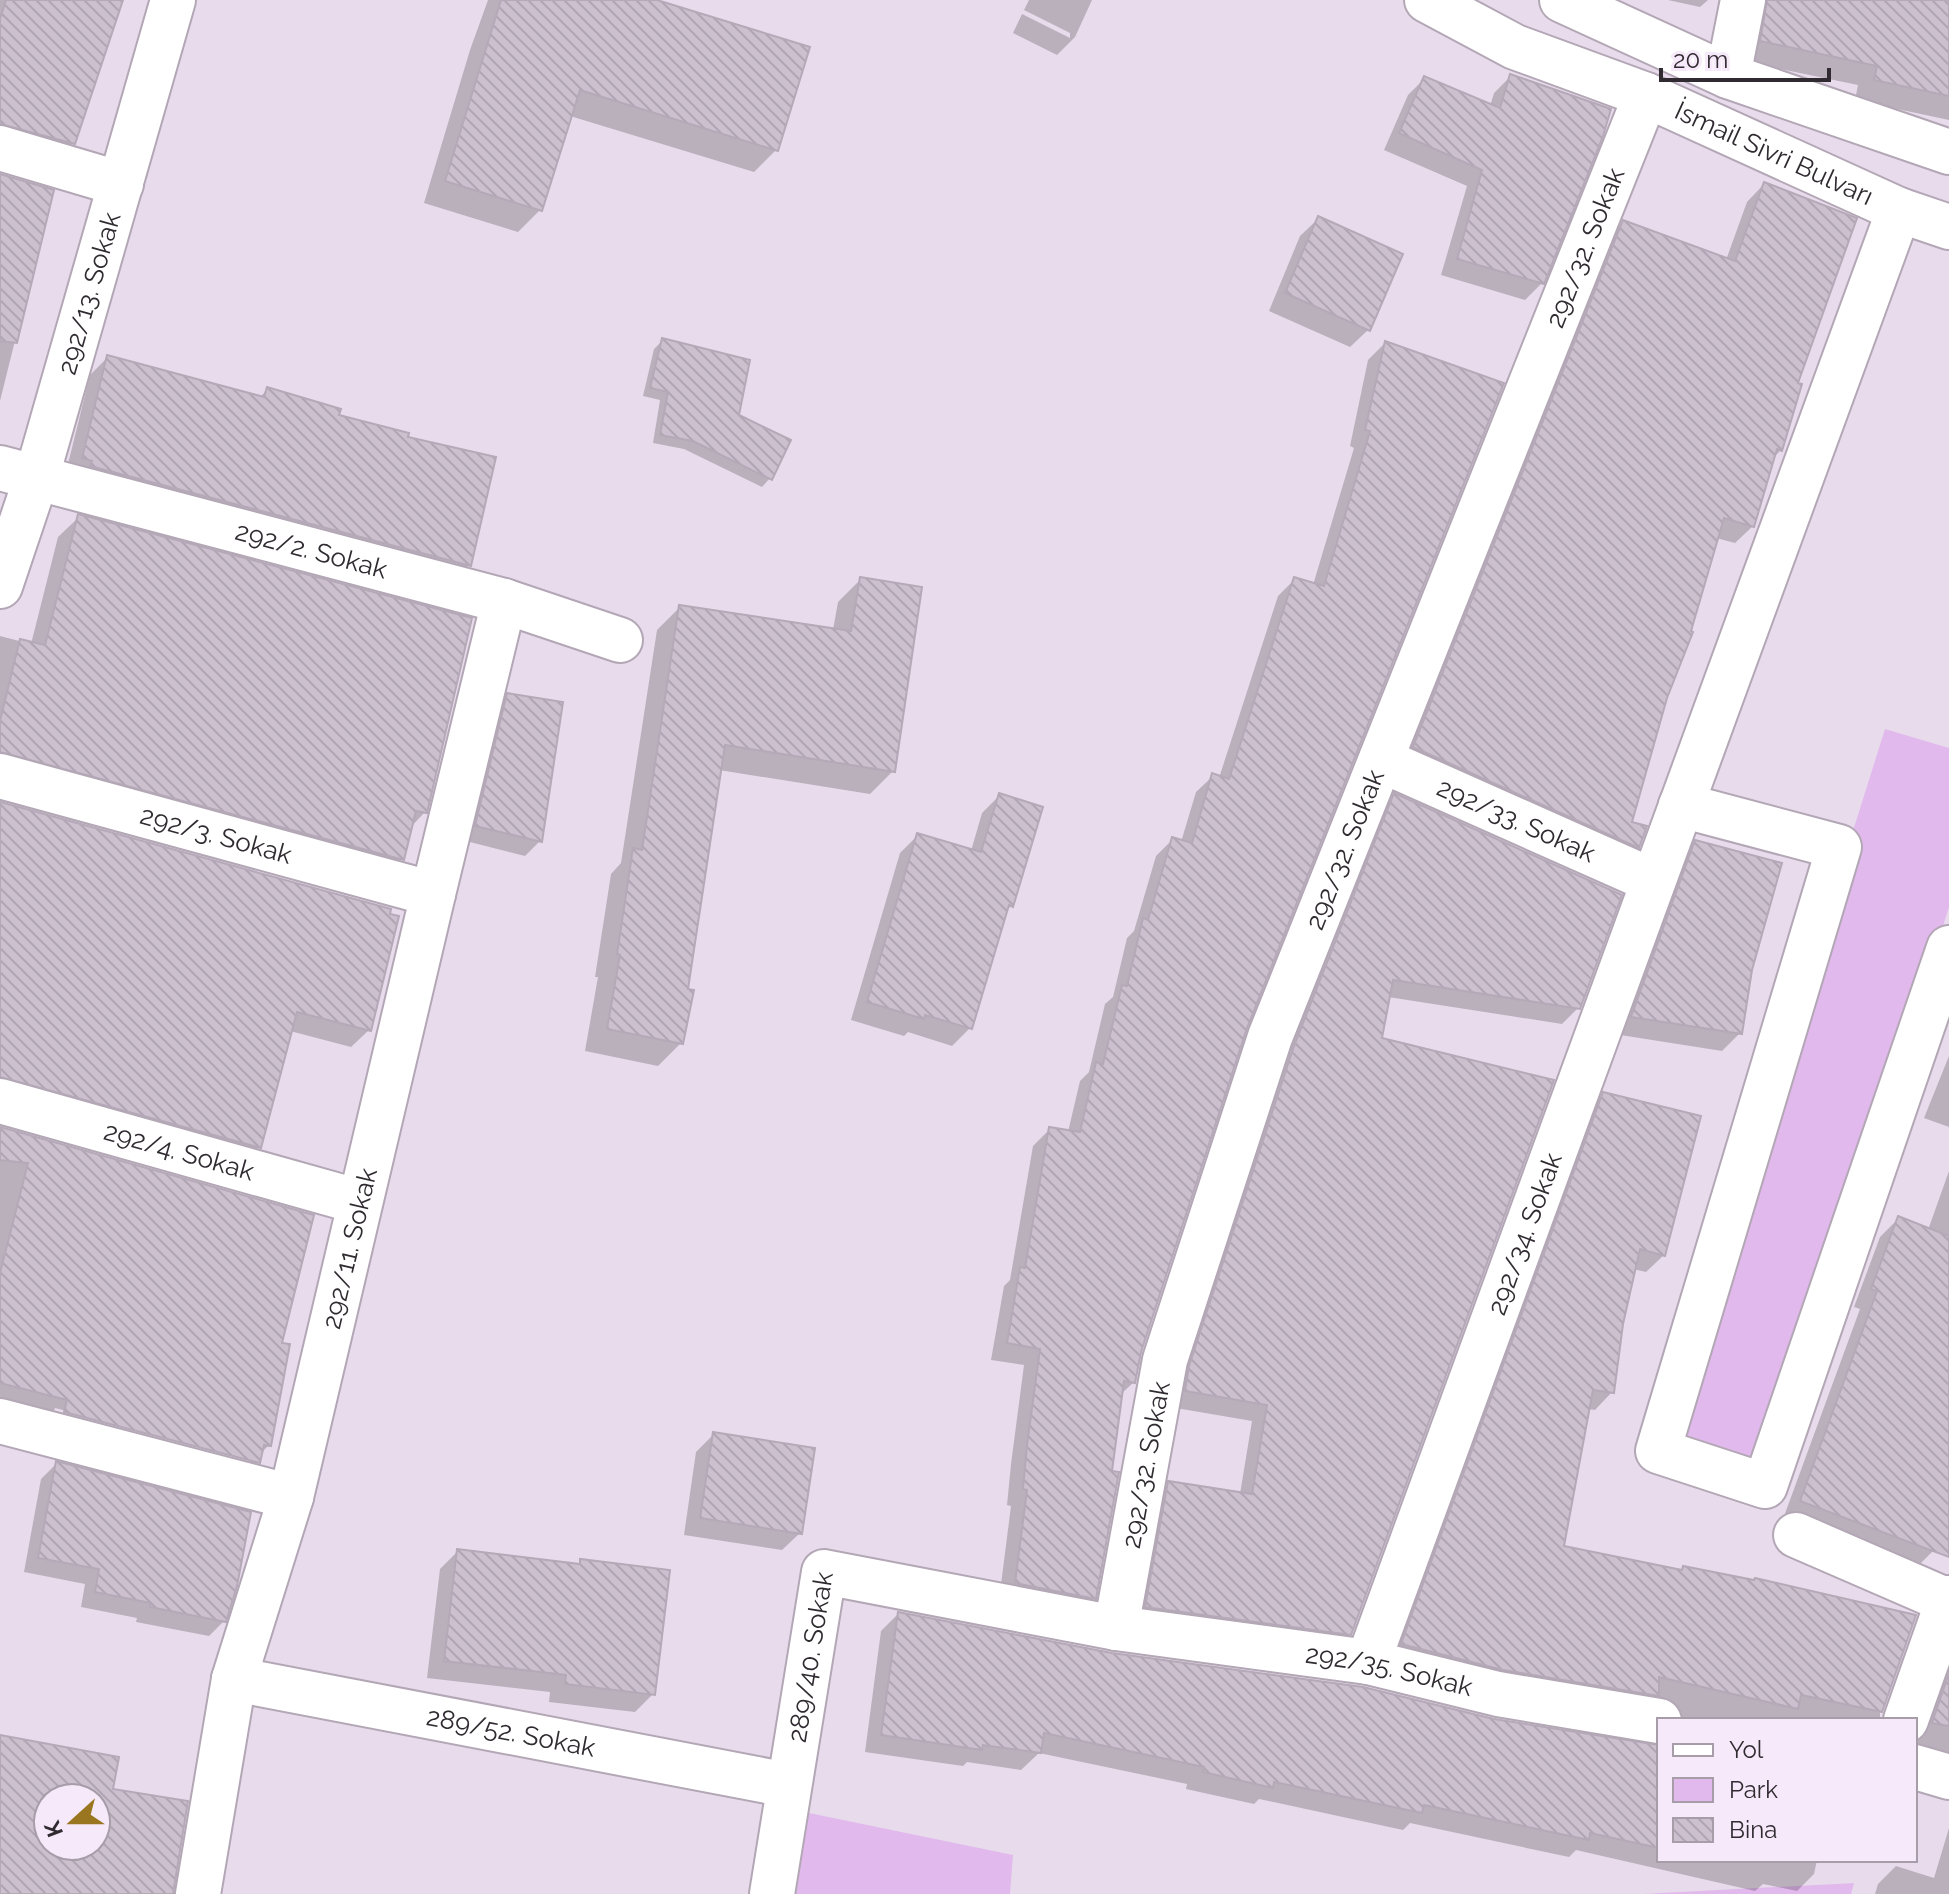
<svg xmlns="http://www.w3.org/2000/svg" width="1949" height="1894" font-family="Raleway,sans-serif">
  <defs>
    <pattern id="building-back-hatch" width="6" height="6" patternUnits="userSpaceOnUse" patternTransform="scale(2)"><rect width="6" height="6" fill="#ccc0cf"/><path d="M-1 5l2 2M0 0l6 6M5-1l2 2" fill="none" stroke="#b0a5b2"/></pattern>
  </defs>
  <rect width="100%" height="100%" fill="#e8dcec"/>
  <g fill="#e1b9ec">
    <path d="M 1885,729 L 1949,748 L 1949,907 L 1765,1486 L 1658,1451 Z"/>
    <path d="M 780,1807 L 1013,1855 L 1010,1894 L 770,1894 Z"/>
    <path d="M 1854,1883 L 1851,1894 L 1643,1894 Z"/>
  </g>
  <g fill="#0003" fill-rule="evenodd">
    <path d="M 0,0 L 121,0 L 73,143 L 51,165 L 0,150 Z"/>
    <path d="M 488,0 L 650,0 L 776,150 L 754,172 L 570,116 L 540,210 L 518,232 L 424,203 L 470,50 Z"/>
    <path d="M 1029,0 L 1092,0 L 1075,37 L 1057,55 L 1013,33 L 1022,14 L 1070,38 L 1070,33 L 1024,10 Z"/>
    <path d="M 1668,0 L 1708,0 L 1700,7 Z"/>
    <path d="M 1738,0 L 1949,0 L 1949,120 L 1855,100 L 1858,85 L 1742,61 Z"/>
    <path d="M 1511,76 L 1542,283 L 1525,300 L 1441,275 L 1467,186 L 1384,150 L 1408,95 L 1425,78 L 1490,106 L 1494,93 Z"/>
    <path d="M 0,176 L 52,192 L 0,401 Z"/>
    <path d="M 1764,184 L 1781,450 L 1773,458 L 1753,526 L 1735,543 L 1716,538 L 1666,697 L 1629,824 L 1638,846 L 1620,864 L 1397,764 L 1606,240 L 1624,222 L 1726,260 L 1747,202 Z"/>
    <path d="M 1318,219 L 1368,330 L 1350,347 L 1269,311 L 1300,236 Z"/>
    <path d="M 663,340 L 737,416 L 770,478 L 762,487 L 684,449 L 653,443 L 660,400 L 643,396 L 654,349 Z"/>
    <path d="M 1385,343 L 1501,384 L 1245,1027 L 1139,1352 L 1134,1382 L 1120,1395 L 1094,1598 L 1077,1615 L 999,1600 L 1011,1506 L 1007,1505 L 1011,1464 L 1024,1365 L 991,1360 L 1004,1286 L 1010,1280 L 1033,1146 L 1050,1129 L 1068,1132 L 1080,1081 L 1089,1072 L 1105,1004 L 1113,997 L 1127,938 L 1134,931 L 1156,856 L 1173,839 L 1181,842 L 1196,792 L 1213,776 L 1219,778 L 1278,596 L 1295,579 L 1313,585 L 1354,448 L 1350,446 L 1368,360 Z"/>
    <path d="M 108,357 L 259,398 L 268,389 L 336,416 L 406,438 L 469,565 L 451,583 L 65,476 L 90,375 Z"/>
    <path d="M 79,517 L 425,812 L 410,828 L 402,859 L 381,880 L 0,776 L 0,636 L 31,644 L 58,537 Z"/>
    <path d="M 861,579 L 893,771 L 870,794 L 719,770 L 686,991 L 681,1043 L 658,1066 L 585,1051 L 598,977 L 595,977 L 611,874 L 621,863 L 657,630 L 680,607 L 833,630 L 838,602 Z"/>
    <path d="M 508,695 L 540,841 L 525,856 L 462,840 L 493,710 Z"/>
    <path d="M 999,796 L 1011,906 L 1005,912 L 970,1028 L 952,1046 L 908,1032 L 904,1036 L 851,1020 L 900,853 L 918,835 L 971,851 L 982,813 Z"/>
    <path d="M 1395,796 L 1578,1008 L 1562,1024 L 1388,997 L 1379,1039 L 1350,1633 L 1333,1650 L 1130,1623 L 1153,1499 L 1169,1483 L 1240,1494 L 1252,1421 L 1170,1407 L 1278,1064 L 1378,812 Z"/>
    <path d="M 0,804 L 369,1030 L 351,1047 L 290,1031 L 259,1147 L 242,1165 L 0,1097 Z"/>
    <path d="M 1696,842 L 1740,1033 L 1722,1051 L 1614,1034 L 1678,860 Z"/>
    <path d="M 1949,1056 L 1949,1127 L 1924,1118 Z"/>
    <path d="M 1604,1094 L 1664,1255 L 1646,1272 L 1633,1269 L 1621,1323 L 1612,1392 L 1595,1410 L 1588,1409 L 1561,1548 L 1680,1572 L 1684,1568 L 1880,1711 L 1880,1720 L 1659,1720 L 1385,1662 L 1586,1112 Z"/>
    <path d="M 0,1129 L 280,1344 L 269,1445 L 260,1454 L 259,1462 L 241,1480 L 0,1404 ZM 55,1408 L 253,1459 L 249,1462 L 54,1411 Z"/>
    <path d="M 1949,1171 L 1949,1508 L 1933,1551 L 1915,1569 L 1783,1519 L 1860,1309 L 1854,1307 L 1880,1237 L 1898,1219 L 1928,1230 Z"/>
    <path d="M 714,1434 L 800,1533 L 782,1550 L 684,1535 L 696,1452 Z"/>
    <path d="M 56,1464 L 224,1621 L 209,1636 L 136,1622 L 137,1618 L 81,1607 L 85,1584 L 24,1572 L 41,1479 Z"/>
    <path d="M 458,1551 L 576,1566 L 581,1561 L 653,1694 L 635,1712 L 549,1702 L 550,1692 L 427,1678 L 440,1569 Z"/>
    <path d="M 898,1614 L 1111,1655 L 1659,1747 L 1659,1860 L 1817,1860 L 1814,1874 L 1797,1891 L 1763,1884 L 1755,1891 L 1576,1850 L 1569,1857 L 1410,1823 L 1403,1830 L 1259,1799 L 1254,1804 L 1186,1789 L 1187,1784 L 1039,1753 L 1021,1770 L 967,1762 L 963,1766 L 865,1752 L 881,1631 Z"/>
    <path d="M 1949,1646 L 1949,1765 L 1915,1755 L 1915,1735 Z"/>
    <path d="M 1949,1828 L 1949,1894 L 1875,1894 L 1878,1884 L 1896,1866 L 1934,1878 Z"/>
  </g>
  <g fill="url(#building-back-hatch)" stroke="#b5a9b8" stroke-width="2" fill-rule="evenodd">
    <path d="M 6,0 L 123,0 L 75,144 L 0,124 L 0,19 Z"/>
    <path d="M 501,0 L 657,0 L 810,47 L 778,151 L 580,90 L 542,211 L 445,181 Z"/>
    <path d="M 1767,0 L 1949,0 L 1949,96 L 1874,80 L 1877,66 L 1760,41 Z"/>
    <path d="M 1510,74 L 1611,109 L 1603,136 L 1544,284 L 1457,259 L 1482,170 L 1399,133 L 1424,76 L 1500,108 Z"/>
    <path d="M 0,174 L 54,190 L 17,343 L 0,341 Z"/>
    <path d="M 1764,182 L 1857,218 L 1798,383 L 1802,384 L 1782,451 L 1777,449 L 1754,527 L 1724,518 L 1691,631 L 1693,632 L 1667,698 L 1632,822 L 1647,826 L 1639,848 L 1413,747 L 1623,220 L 1735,261 Z"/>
    <path d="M 1318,216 L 1403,254 L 1370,331 L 1285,293 Z"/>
    <path d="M 662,338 L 750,360 L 739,415 L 791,440 L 772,480 L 693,441 L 660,435 L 668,392 L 650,388 Z"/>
    <path d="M 1385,341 L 1504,383 L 1247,1028 L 1141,1352 L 1135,1383 L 1124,1381 L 1112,1471 L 1119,1472 L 1096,1599 L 1015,1583 L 1027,1490 L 1023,1489 L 1027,1445 L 1040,1349 L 1007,1343 L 1020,1267 L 1025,1268 L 1049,1127 L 1080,1132 L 1096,1062 L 1103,1064 L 1122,985 L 1127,986 L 1143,918 L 1148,920 L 1172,837 L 1192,843 L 1212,773 L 1229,779 L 1294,577 L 1324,586 L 1370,431 L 1365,430 Z"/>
    <path d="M 107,355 L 264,397 L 267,387 L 341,409 L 339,415 L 409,433 L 408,437 L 496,457 L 471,566 L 90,466 L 92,461 L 82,458 Z"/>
    <path d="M 78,514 L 472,618 L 427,813 L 416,811 L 404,860 L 0,752 L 0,721 L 20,639 L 45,645 Z"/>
    <path d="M 860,577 L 922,587 L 895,772 L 725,745 L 688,989 L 694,990 L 683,1044 L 607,1029 L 620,955 L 617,954 L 633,848 L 642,850 L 679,605 L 851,631 Z"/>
    <path d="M 507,693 L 563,702 L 542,842 L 475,826 Z"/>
    <path d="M 999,793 L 1043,807 L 1013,907 L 1009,905 L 972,1029 L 925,1015 L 924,1019 L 867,1002 L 917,833 L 981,852 Z"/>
    <path d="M 1394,793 L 1622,895 L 1580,1009 L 1393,980 L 1382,1038 L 1554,1080 L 1351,1635 L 1145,1607 L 1168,1481 L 1252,1494 L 1267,1405 L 1185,1391 L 1189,1366 L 1294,1046 Z"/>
    <path d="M 0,802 L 391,909 L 390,914 L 399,916 L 371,1031 L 297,1012 L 261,1148 L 0,1077 Z"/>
    <path d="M 1695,840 L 1782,863 L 1752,970 L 1742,1034 L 1631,1017 Z"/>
    <path d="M 1603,1092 L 1701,1116 L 1665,1256 L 1640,1249 L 1623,1324 L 1614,1393 L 1593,1390 L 1564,1546 L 1682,1570 L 1683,1566 L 1754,1580 L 1755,1578 L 1916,1615 L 1882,1712 L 1801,1695 L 1798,1709 L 1659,1677 L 1659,1696 L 1503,1670 L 1401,1644 Z"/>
    <path d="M 0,1127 L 314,1215 L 282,1343 L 290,1344 L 271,1446 L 264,1445 L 260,1463 L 64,1412 L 67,1400 L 0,1383 L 0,1273 L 28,1163 L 0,1160 Z"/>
    <path d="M 1898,1216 L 1949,1236 L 1949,1557 L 1800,1501 L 1877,1291 L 1871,1289 Z"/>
    <path d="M 713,1432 L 815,1448 L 802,1534 L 700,1518 Z"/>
    <path d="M 56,1461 L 251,1512 L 237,1586 L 226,1622 L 150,1607 L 151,1603 L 95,1592 L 99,1569 L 38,1558 Z"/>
    <path d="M 457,1549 L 580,1564 L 580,1559 L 670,1570 L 655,1695 L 565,1684 L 566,1675 L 444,1661 Z"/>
    <path d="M 898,1612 L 1112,1653 L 1363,1687 L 1494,1719 L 1659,1745 L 1659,1848 L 1590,1833 L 1589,1840 L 1424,1805 L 1422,1813 L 1274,1782 L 1273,1788 L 1203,1772 L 1204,1767 L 1044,1733 L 1041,1753 L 983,1745 L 982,1750 L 881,1735 Z"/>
    <path d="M 1949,1673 L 1949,1726 L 1932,1723 Z"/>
    <path d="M 0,1735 L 119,1757 L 113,1789 L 188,1801 L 173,1894 L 0,1894 ZM 48,1798 L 96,1798 L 96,1846 L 48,1846 Z"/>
  </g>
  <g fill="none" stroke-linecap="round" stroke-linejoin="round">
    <g stroke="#b3a7b6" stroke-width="48">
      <g id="street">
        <path d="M 1728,76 L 1743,0"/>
        <path d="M 0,148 L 121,184"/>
        <path id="s1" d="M 0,468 L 504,601 L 620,640"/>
        <path id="s2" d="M 0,586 L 36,479 L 173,0"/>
        <path id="s3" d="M 1381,760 L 1653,881"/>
        <path id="s4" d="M 0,776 L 433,894"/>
        <path d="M 1681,805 L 1839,847 L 1658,1451 L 1765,1486 L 1949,948"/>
        <path id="s5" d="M 0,1101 L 360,1202"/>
        <path d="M 0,1421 L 291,1497"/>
        <path d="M 1796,1535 L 1948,1601"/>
        <path id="s6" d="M 1116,1628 L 1165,1360 L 1270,1037 L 1646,95"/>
        <path id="s7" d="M 1368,1662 L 1899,210"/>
        <path id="s8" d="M 234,1679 L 788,1785"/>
        <path d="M 1906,1720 L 1949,1598"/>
        <path d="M 1915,1767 L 1949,1777"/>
        <path id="s9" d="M 198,1894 L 234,1679 L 291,1497 L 433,894 L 504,601"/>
        <path id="s10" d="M 772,1894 L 824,1572 L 1116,1628 L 1368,1662 L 1498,1694 L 1659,1721"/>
      </g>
    </g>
    <g stroke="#b3a7b6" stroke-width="48">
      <g id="secondary">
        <path id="s11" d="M 1427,0 L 1515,47 L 1646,95 L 1899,210 L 1949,227"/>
        <path d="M 1562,0 L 1728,76 L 1949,152"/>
      </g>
    </g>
    <use href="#street" stroke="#fff" stroke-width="44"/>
    <use href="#secondary" stroke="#fff" stroke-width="44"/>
  </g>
  <g text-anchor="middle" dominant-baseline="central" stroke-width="6" stroke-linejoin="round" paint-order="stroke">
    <g font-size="26" fill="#302b31" stroke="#f6e9f9">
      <text stroke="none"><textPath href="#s11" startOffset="380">İsmail Sivri Bulvarı</textPath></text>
      <text stroke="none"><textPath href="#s6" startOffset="1462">292/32. Sokak</textPath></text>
      <text stroke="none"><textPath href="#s2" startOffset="306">292/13. Sokak</textPath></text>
      <text stroke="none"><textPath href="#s1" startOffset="322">292/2. Sokak</textPath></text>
      <text stroke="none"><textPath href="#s3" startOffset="148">292/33. Sokak</textPath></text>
      <text stroke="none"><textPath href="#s4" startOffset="224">292/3. Sokak</textPath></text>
      <text stroke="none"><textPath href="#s6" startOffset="814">292/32. Sokak</textPath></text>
      <text stroke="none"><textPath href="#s5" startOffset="186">292/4. Sokak</textPath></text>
      <text stroke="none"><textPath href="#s7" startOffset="456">292/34. Sokak</textPath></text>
      <text stroke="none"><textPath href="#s9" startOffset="664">292/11. Sokak</textPath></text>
      <text stroke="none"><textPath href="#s6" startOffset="166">292/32. Sokak</textPath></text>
      <text stroke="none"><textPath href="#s10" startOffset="240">289/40. Sokak</textPath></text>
      <text stroke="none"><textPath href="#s10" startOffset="900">292/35. Sokak</textPath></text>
      <text stroke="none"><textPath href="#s8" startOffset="282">289/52. Sokak</textPath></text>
    </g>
  </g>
  <rect x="1657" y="1718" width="260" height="144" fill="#f6e9f9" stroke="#a79da9" stroke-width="2"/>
  <rect x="1673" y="1744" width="40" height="12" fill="#ffffff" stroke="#a79da9" stroke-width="2"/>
  <text x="1729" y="1758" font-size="24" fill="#302b31">Yol</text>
  <rect x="1673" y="1778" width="40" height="24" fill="#e1b9ec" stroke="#a79da9" stroke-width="2"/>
  <text x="1729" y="1798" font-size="24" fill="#302b31">Park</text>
  <rect x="1673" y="1818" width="40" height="24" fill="url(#building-back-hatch)" stroke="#a79da9" stroke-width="2"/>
  <text x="1729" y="1838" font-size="24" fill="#302b31">Bina</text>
  <g transform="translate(72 1822) rotate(249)"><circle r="38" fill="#f6e9f9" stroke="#a79da9" stroke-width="2"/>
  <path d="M0-6L14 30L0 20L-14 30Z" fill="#9b7621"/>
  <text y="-12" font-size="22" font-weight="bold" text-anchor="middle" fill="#302b31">K</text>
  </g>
  <path d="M1661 68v12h168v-12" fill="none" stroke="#302b31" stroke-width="4"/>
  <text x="1673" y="68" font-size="24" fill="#302b31" stroke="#f6e9f9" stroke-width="6" paint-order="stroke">20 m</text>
</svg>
